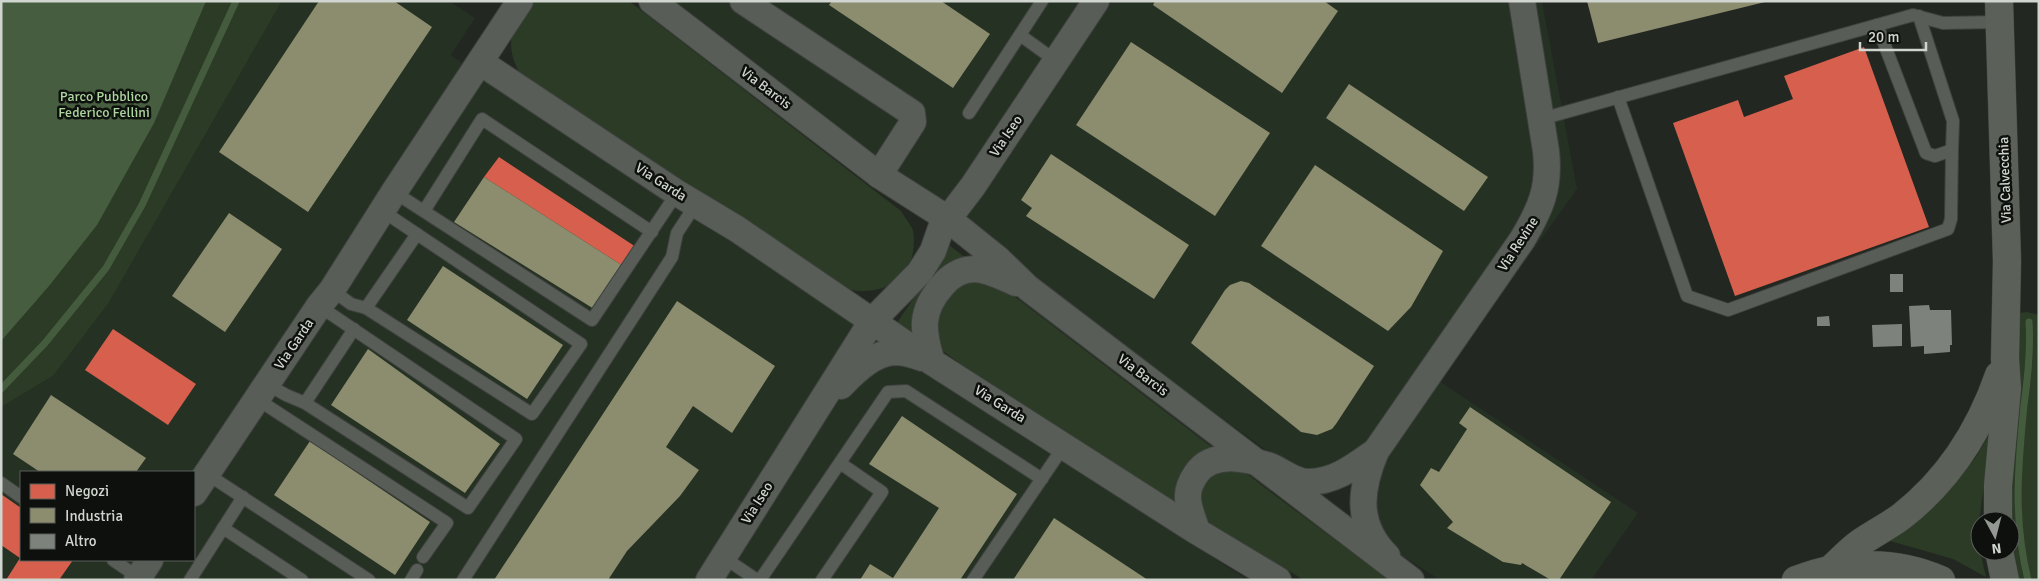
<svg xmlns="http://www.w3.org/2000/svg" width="2040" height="581" font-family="Signika,sans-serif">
  <rect width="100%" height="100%" fill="#222721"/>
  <g fill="#253123" fill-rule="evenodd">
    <path d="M 282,1 L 449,1 L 475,18 L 451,55 L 478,75 L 512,95 L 1143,513 L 1248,580 L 1,580 L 1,407 L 53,376 L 108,304 ZM 21,472 L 194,472 L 194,560 L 21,560 Z"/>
    <path d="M 672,1 L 1542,1 L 1577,189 L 1439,381 L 1638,513 L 1591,580 L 1440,580 L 1394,550 L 1371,520 L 1374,469 L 1300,475 L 1177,385 L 834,127 Z"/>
  </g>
  <g fill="#2b3b25">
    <path d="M 1,1 L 282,1 L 108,304 L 53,376 L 1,407 Z"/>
    <path d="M 528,1 L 629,1 L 901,211 C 904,217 909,222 912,228 C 915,235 914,244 913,252 C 907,289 870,297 839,287 L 520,74 C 504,44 511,29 528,1 Z"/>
    <path d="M 949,245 L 966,258 L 914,334 L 897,323 Z"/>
    <path d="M 969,277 L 1005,289 L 1276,496 L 1389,580 L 1304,580 L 1246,545 L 1210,526 L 1025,411 L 943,351 L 933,334 L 939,304 Z"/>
    <path d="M 2027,312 L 2039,315 L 2039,580 L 2012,580 L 2010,521 L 2019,313 Z"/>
    <path d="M 1991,431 L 1979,521 L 1980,551 L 1986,577 L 1953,559 L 1890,541 L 1962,474 L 1976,457 Z"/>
  </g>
  <path fill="#475d40" d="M 1,1 L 206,1 L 154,123 L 97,225 L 49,286 L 1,341 Z"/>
  <g fill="#d6604d">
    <path d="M 1864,47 L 1929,227 L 1735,296 L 1673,123 L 1738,100 L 1744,117 L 1793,99 L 1784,76 Z"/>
    <path d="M 499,157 L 636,247 L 623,266 L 484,177 Z"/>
    <path d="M 113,329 L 196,384 L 168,425 L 85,370 Z"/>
    <path d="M 1,494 L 21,508 L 21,560 L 73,560 L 59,580 L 6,580 L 20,558 L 1,545 Z"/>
  </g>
  <g fill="#8c8c6e">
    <path d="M 319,1 L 394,1 L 432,27 L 308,212 L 219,152 Z"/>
    <path d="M 832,1 L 941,1 L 990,34 L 953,88 L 829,5 Z"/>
    <path d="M 1155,1 L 1324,1 L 1338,11 L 1282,93 L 1153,5 Z"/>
    <path d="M 1587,1 L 1765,1 L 1765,2 L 1598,43 Z"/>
    <path d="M 1131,42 L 1270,133 L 1215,216 L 1076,125 Z"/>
    <path d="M 1349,84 L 1488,177 L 1464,211 L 1326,118 Z"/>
    <path d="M 1051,154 L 1189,245 L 1154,299 L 1026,216 L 1032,208 L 1021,200 Z"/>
    <path d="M 1315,165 L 1443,251 L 1411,307 L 1388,331 L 1261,246 Z"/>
    <path d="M 484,177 L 623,266 L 594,309 L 454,222 Z"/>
    <path d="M 229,213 L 282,249 L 225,332 L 172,296 Z"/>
    <path d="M 443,266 L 563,345 L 527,399 L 407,320 Z"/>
    <path d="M 1241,281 L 1249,283 L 1374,366 L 1336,424 L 1332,429 L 1317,435 L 1301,432 L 1191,343 L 1225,290 L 1230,285 Z"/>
    <path d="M 677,301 L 775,366 L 732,433 L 693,406 L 666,447 L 699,470 L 680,496 L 627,551 L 608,580 L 494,580 Z"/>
    <path d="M 368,349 L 500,444 L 465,493 L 331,405 Z"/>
    <path d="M 51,395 L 146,458 L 136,472 L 40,472 L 13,454 Z"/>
    <path d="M 1470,407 L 1611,502 L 1559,580 L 1551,580 L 1522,563 L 1521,565 L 1503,562 L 1447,528 L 1453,522 L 1420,485 L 1431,468 L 1439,472 L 1467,429 L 1459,423 Z"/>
    <path d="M 902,416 L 1017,494 L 960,580 L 860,580 L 870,564 L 893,578 L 939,508 L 869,464 Z"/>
    <path d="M 310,441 L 430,522 L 395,575 L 274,495 Z"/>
    <path d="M 1054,518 L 1148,580 L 1013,580 Z"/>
  </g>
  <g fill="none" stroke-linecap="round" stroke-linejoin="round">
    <g stroke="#455b3e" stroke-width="7">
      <path d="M 1,389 L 45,343 L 106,268 L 142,205 L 236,1"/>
      <path d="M 2028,580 C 2013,519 2018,466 2024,405 C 2028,377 2031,351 2029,322"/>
    </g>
  </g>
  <g fill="#7e827d">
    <rect x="1890" y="274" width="13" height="18"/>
    <path d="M 1929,305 L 1930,310 L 1951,310 L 1952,345 L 1950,345 L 1950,352 L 1924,354 L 1924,346 L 1911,347 L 1909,306 Z"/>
    <path d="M 1829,316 L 1830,326 L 1817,326 L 1817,317 Z"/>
    <path d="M 1902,324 L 1902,346 L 1873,347 L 1872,325 Z"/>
  </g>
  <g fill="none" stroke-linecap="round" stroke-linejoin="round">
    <g stroke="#3f423e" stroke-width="14">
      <g id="service">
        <path d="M 1877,25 L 1926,153 L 1935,156 L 1952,150 L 1953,121 L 1919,16"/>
        <path d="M 1020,35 L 1056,61"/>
        <path d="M 1618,97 L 1687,296 L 1728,310 L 1948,229 L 1951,219 L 1952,150"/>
        <path d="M 969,113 L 1042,1"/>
        <path d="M 1541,119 L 1913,15 L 1943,23 L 2000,22"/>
        <path d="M 394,192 L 592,320 L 677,193"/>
        <path d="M 424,211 L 482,119 L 652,232"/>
        <path d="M 332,290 L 351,304 L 366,308 L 532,414 L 581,344 L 381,210"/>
        <path d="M 366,308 L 417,234"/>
        <path d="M 267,384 L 286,395 L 305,403 L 468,508 L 516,439 L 319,306"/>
        <path d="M 257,399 L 447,523 L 423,557"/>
        <path d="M 305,403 L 354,329"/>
        <path d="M 207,474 L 369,580"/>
        <path d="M 1,483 L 21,497"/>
        <path d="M 223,528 L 302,580"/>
        <path d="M 723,557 L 757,580"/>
        <path d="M 113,560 L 138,577"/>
        <path d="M 190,580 L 243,497"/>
        <path d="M 411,580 L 417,570"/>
        <path d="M 463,580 L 672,257 L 677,233 L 696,204"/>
        <path d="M 760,580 L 888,392 L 906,391 L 1042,479"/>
        <path d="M 822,580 L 882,492 L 840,463"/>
        <path d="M 973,580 L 1064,446"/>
      </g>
    </g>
    <g stroke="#3f423e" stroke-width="28">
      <g id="minor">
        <path d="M 652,1 L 879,175 L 948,219 L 999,260 L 1028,288 L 1411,580"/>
        <path d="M 743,1 L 912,113 L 913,122 L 879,175"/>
        <path d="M 480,62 L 677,193 L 737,229 L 932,362 L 1193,529 L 1278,580"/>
        <path d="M 932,362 C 922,331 920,311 942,286 C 950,276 962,269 975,269 C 990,270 1002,277 1016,283"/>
        <path d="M 841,386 C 854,372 873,353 894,352 C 903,352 914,355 922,358"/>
        <path d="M 194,493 L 319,306 L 332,290 L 394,192 L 520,1"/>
        <path d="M 1197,531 C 1194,521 1187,506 1188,495 C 1188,487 1192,480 1196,474 C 1212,450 1246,458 1270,466 C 1282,471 1295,482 1308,482 C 1335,482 1355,466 1376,451"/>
        <path d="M 1387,556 C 1355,524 1360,489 1376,451 L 1522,240 C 1541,208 1550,188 1546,151 L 1522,1"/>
        <path d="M 137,580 L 150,560"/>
        <path d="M 709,580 L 872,321 L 920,272 L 933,251 L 941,228 L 973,186 L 1096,1"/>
      </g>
    </g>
    <g stroke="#3f423e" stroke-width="29">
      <g id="secondary">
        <path d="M 1998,521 L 1998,486 L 2007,388 L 2005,359 L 2007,261 L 1999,1"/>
        <path d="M 1999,551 L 2005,580"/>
        <path d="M 1831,569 C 1841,560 1850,550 1860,543 C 1874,533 1889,526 1902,516 C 1949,479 1980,430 1999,375"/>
        <path d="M 1796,580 C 1843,562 1893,559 1941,580"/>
      </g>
    </g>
    <use href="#service" stroke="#595d58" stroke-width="12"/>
    <use href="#minor" stroke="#595d58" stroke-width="26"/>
    <use href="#secondary" stroke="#5b6159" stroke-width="28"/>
  </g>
  <g text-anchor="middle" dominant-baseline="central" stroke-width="5" stroke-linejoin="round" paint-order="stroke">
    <g font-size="14" fill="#d0d5cf" stroke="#0d100c">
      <text transform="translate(766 88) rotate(37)">Via Barcis</text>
      <text transform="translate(1006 136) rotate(-56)">Via Iseo</text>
      <text transform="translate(2005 180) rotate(-92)">Via Calvecchia</text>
      <text transform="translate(661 182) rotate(33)">Via Garda</text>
      <text transform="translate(1518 244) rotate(-57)">Via Revine</text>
      <text transform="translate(294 344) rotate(-56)">Via Garda</text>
      <text transform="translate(1143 375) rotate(37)">Via Barcis</text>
      <text transform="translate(1000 404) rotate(32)">Via Garda</text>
      <text transform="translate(757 503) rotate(-58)">Via Iseo</text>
    </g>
    <g font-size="14" fill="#acd59f" stroke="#0d100c">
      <text x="104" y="96">Parco Pubblico<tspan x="104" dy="16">Federico Fellini</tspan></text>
    </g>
  </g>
  <rect width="2040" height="581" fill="none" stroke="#d0d5cf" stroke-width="5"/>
  <rect x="20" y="471" width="175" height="90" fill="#0d100c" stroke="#5b5f5a"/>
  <rect x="30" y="484" width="25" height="15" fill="#d6604d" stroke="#5b5f5a"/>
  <text x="65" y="496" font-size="15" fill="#d0d5cf">Negozi</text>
  <rect x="30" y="508" width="25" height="15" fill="#8c8c6e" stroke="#5b5f5a"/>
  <text x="65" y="521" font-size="15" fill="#d0d5cf">Industria</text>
  <rect x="30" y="534" width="25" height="15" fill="#7e827d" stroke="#5b5f5a"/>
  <text x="65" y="546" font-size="15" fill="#d0d5cf">Altro</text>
  <g transform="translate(1995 536) rotate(173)"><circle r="24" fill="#0d100c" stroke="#5b5f5a"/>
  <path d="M0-4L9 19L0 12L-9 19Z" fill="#939892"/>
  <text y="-8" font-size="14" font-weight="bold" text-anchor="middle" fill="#d0d5cf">N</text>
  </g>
  <path d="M1860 42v8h66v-8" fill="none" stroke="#d0d5cf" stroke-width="2.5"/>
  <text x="1868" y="42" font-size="15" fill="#d0d5cf" stroke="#0d100c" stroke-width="4" paint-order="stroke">20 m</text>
</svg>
